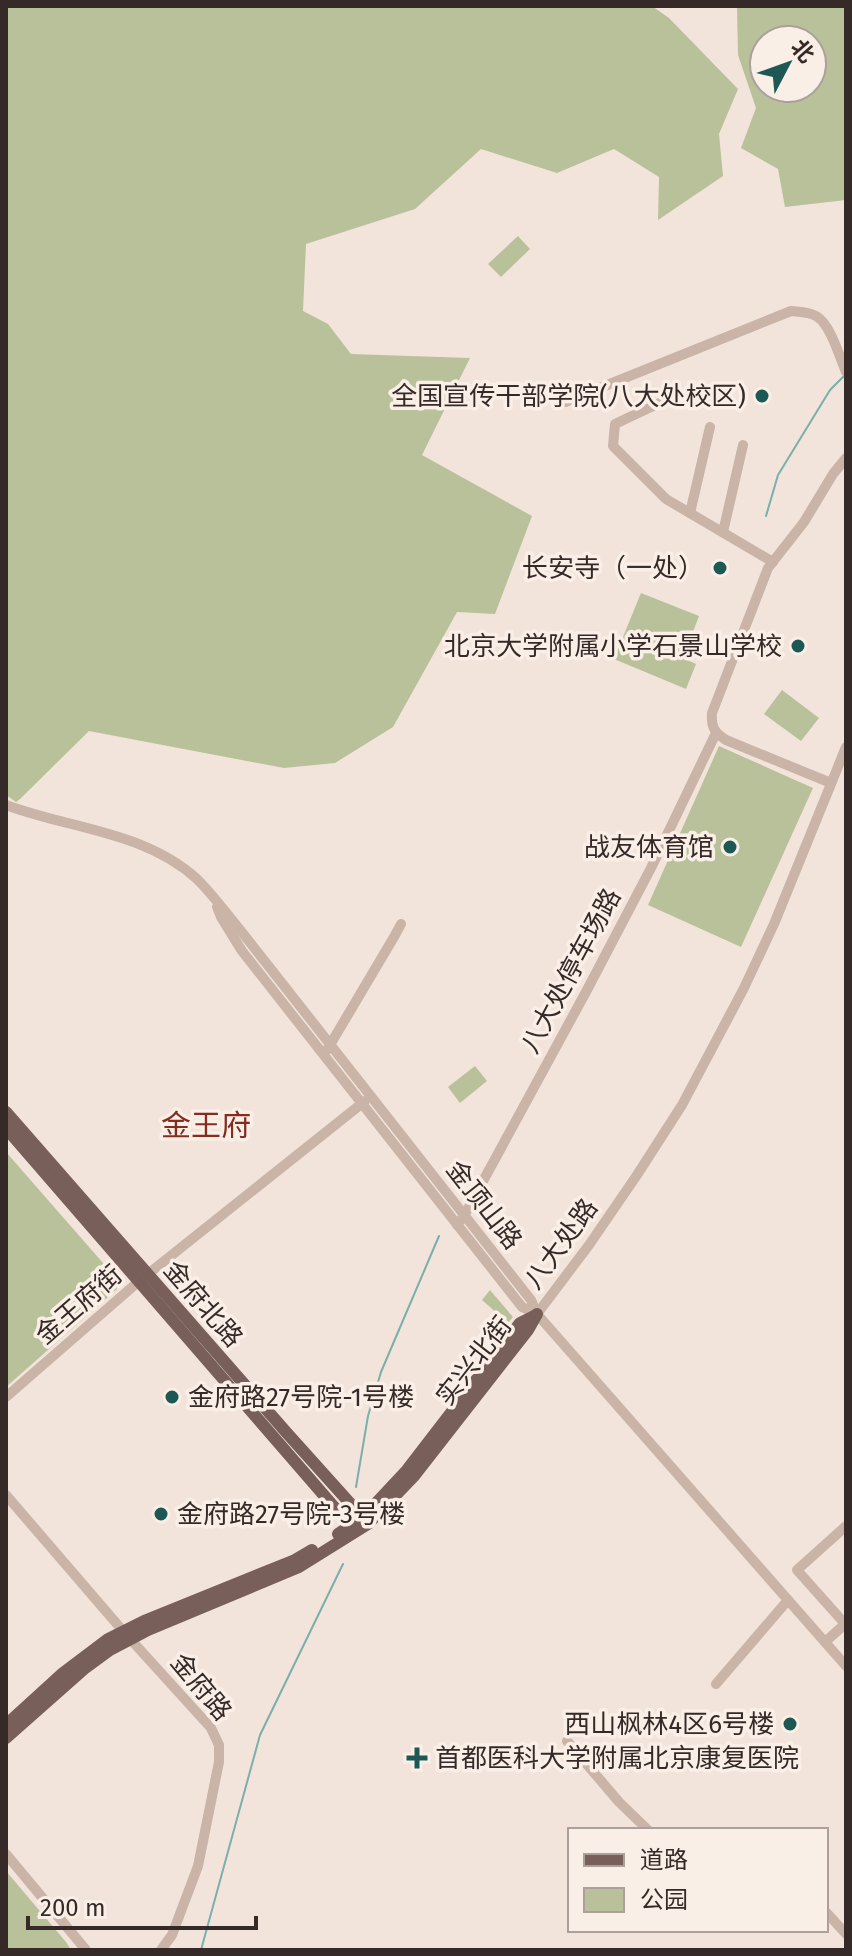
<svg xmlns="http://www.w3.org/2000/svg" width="852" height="1956" font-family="'Fira Sans','Noto Sans SC',sans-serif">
  <rect width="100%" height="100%" fill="#f2e4db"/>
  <g fill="#b9c19b" fill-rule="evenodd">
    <path d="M 6,6 L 652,6 L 669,18 L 738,89 L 719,134 L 723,176 L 658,220 L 659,177 L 614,149 L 557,173 L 481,149 L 415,209 L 306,244 L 303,311 L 328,324 L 351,354 L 470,358 L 422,455 L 532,516 L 495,614 L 457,612 L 393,727 L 335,763 L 284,768 L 89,731 L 20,799 L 16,802 L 6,795 Z"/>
    <path d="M 737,6 L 846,6 L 846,200 L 785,207 L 778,169 L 741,148 L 756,108 L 738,55 ZM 764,40 L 812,40 L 812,88 L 764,88 Z"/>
    <path d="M 518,236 L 530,249 L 501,277 L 488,264 Z"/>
    <path d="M 641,593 L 699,616 L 683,658 L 696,664 L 686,689 L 614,659 Z"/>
    <path d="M 782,690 L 819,718 L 801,741 L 764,714 Z"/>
    <path d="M 719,746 L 813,788 L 741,947 L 648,905 Z"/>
    <path d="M 475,1066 L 487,1081 L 460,1103 L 448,1087 Z"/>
    <path d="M 6,1152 L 117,1279 L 117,1289 L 6,1387 Z"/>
    <path d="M 490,1290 L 513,1317 L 508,1323 L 482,1300 Z"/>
    <path d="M 6,1871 L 66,1942 L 71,1950 L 6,1950 Z"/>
  </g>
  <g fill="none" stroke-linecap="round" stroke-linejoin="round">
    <g stroke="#7aafab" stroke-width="2">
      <path d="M 766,516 L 778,475 L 830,390 L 845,375"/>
      <path d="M 356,1487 L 368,1416 L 381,1372 L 439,1236"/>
      <path d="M 201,1950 L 260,1735 L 343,1564"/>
    </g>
    <g stroke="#cab3a7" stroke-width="10">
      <path d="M 670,398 L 615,424 L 613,446 L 666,499 L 773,562"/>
      <path d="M 565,402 L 791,311 C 799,312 809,312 816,316 C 830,323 840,358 846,372"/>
      <path d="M 690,513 L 710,427"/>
      <path d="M 723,532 L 743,445"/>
      <path d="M 831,783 L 726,740 C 714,732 711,727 712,713 L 768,568 L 804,522 L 833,474 L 846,458"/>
      <path d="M 6,805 C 70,829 144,831 197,879 C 213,895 227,914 241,931 L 531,1300 L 537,1314 L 846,1666"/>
      <path d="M 217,907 L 221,917 L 242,951 L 522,1307 L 537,1314"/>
      <path d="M 327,1050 L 394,937 L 401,924"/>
      <path d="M 457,1225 L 464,1216 L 587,990 L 651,868 L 716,733"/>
      <path d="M 537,1314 L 589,1245 L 637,1175 L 682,1105 L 744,988 L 774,924 L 846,747"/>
      <path d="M 6,1397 L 138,1282 L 365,1101"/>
      <path d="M 6,1495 L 123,1631 L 211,1728 L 219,1745 L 219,1762 L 198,1866 L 172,1935 L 161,1950"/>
      <path d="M 846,1526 L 797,1570 L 846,1625"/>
      <path d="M 825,1642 L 845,1624"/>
      <path d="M 716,1684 L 788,1600"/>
      <path d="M 567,1741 L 619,1802 L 648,1830"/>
      <path d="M 6,1854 L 86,1950"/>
      <path d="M 826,1912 L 846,1934"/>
    </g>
    <g stroke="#785f59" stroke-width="12">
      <path d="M 6,1112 L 286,1432 L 366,1521"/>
      <path d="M 6,1128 L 354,1530"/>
      <path d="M 338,1534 L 363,1517 L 407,1470 L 520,1323 L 536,1315"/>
      <path d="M 6,1725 L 63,1673 L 108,1639 L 144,1621 L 295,1560 L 312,1550"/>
      <path d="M 6,1738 L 84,1669 L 110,1650 L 148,1630 L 299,1567 L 368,1524 L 414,1476 L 528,1330 L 537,1314"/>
    </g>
  </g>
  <g fill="#1d5854" stroke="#f9efe7" stroke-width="3">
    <circle cx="762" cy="396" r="8"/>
    <circle cx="720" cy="568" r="8"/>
    <circle cx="798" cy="646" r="8"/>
    <circle cx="730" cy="847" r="8"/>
    <circle cx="172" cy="1397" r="8"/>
    <circle cx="161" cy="1514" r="8"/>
    <circle cx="790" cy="1724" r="8"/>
    <path d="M413 1746h8v8h8v8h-8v8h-8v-8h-8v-8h8z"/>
  </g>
  <g text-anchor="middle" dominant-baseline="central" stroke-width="7" stroke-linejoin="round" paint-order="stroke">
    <g font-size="26" fill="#362a28" stroke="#f9efe7" text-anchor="end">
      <text x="746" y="396">全国宣传干部学院(八大处校区)</text>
      <text x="704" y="568">长安寺（一处）</text>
      <text x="782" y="646">北京大学附属小学石景山学校</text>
      <text x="714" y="847">战友体育馆</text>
      <text x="188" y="1397" text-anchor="start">金府路27号院-1号楼</text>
      <text x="177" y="1514" text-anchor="start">金府路27号院-3号楼</text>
      <text x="774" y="1724">西山枫林4区6号楼</text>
      <text x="435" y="1758" text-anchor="start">首都医科大学附属北京康复医院</text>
    </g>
    <g font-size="26" fill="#362a28" stroke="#f9efe7">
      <text transform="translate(571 971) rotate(-62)">八大处停车场路</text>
      <text transform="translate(484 1205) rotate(52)">金顶山路</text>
      <text transform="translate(561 1244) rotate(-54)">八大处路</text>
      <text transform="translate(203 1304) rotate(49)">金府北路</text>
      <text transform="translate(79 1305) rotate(-41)">金王府街</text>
      <text transform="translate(474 1361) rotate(-52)">实兴北街</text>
      <text transform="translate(201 1687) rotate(50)">金府路</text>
    </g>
    <g font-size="30" fill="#852c21" stroke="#f9efe7">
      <text x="206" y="1126">金王府</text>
    </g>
  </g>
  <rect width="852" height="1956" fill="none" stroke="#362a28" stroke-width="16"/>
  <rect x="568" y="1828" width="260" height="104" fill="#f9efe7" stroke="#aba09b" stroke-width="2"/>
  <rect x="584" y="1854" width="40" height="12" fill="#785f59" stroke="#aba09b" stroke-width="2"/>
  <text x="640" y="1868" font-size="24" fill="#362a28">道路</text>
  <rect x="584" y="1888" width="40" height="24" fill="#b9c19b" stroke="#aba09b" stroke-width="2"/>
  <text x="640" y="1908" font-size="24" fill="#362a28">公园</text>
  <g transform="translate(788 64) rotate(49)"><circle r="38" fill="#f9efe7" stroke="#aba09b" stroke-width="2"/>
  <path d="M0-6L14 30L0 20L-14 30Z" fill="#1d5854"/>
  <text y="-12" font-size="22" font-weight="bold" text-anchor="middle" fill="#362a28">北</text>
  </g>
  <path d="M28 1916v12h228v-12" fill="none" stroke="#362a28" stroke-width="4"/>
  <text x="40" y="1916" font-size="24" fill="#362a28" stroke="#f9efe7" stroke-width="6" paint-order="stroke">200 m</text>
</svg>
